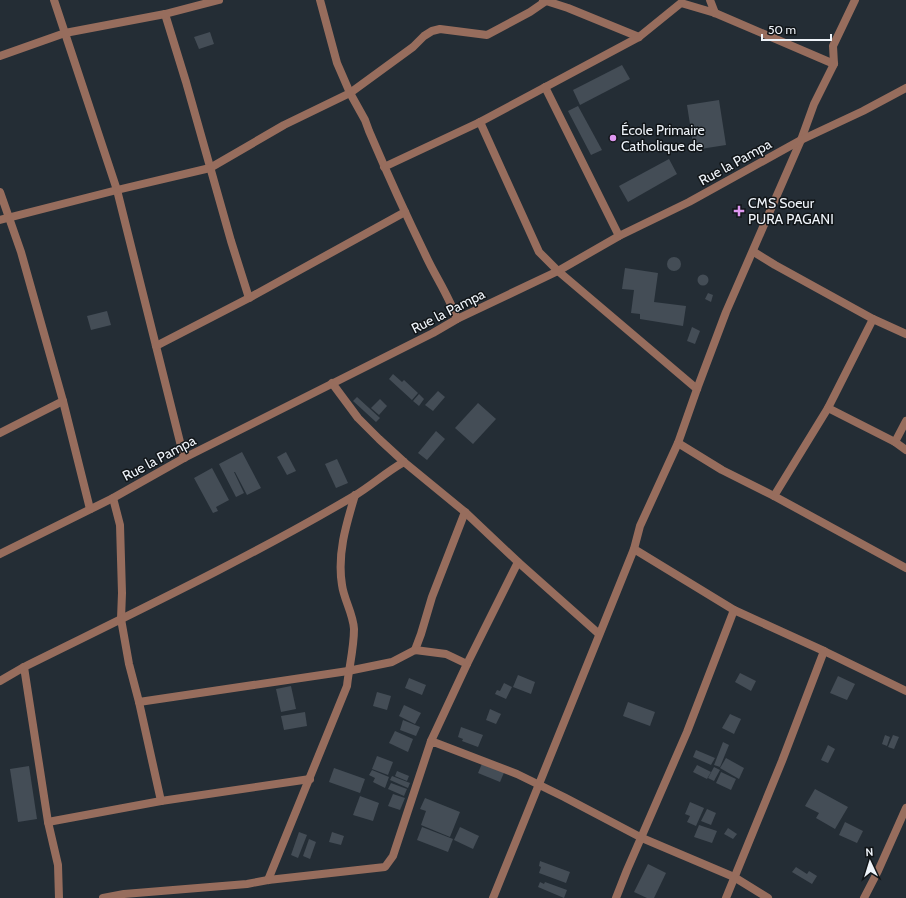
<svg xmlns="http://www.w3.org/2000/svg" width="906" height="898" font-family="Cabin,sans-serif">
  <rect width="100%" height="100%" fill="#242d35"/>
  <g fill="#444d56">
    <path d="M 210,32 L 214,44 L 199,49 L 194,37 Z"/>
    <path d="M 622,65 L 630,79 L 580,105 L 573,90 Z"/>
    <path d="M 719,100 L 726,145 L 694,150 L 687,105 Z"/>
    <path d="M 578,106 L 602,150 L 591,155 L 568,111 Z"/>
    <path d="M 669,159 L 677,174 L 628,202 L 619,186 Z"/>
    <circle cx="674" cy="264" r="7"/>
    <path d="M 625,268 L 658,273 L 654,302 L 686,306 L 683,326 L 640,319 L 640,314 L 631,313 L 634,290 L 622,289 Z"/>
    <circle cx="703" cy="280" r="5.5"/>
    <path d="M 708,293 L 713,295 L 711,302 L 705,299 Z"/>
    <path d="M 107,311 L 111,325 L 91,330 L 87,316 Z"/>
    <path d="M 692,327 L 700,331 L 695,344 L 687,341 Z"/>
    <path d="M 393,374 L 402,382 L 404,380 L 418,393 L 412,400 L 389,379 Z"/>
    <path d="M 438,391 L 445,397 L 433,411 L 425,405 Z"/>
    <path d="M 419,394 L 424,399 L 419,406 L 413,401 Z"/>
    <path d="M 357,397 L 380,418 L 376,422 L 353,401 Z"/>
    <path d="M 380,399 L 387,406 L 379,415 L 371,408 Z"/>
    <path d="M 478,403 L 496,419 L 473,444 L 455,428 Z"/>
    <path d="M 436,431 L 445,439 L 427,460 L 418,453 Z"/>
    <path d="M 242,452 L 261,488 L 247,495 L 235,472 L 234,472 L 244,493 L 236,497 L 219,464 Z"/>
    <path d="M 286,452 L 296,471 L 287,475 L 277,457 Z"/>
    <path d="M 337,459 L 348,483 L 336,488 L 325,464 Z"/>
    <path d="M 212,468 L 229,500 L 216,507 L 218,511 L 213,513 L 194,478 Z"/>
    <path d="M 740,673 L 756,681 L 751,691 L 735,682 Z"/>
    <path d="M 518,675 L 535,682 L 531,694 L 513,687 Z"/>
    <path d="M 838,676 L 855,684 L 847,700 L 830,693 Z"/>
    <path d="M 409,678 L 426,685 L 422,695 L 405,688 Z"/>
    <path d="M 504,683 L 512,687 L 506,699 L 495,694 L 497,690 L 500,691 Z"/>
    <path d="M 291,686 L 296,709 L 281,712 L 276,689 Z"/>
    <path d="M 377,692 L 391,696 L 387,710 L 373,706 Z"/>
    <path d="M 628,702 L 655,712 L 650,726 L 623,716 Z"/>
    <path d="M 404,705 L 421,713 L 415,724 L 399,716 Z"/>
    <path d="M 490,709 L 501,714 L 496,724 L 486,720 Z"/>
    <path d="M 305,712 L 307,726 L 284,730 L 281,716 Z"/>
    <path d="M 730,714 L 741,719 L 734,734 L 722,728 Z"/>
    <path d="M 403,720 L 420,727 L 416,736 L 400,730 Z"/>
    <path d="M 461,727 L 483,735 L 478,747 L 462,741 L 463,739 L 458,737 Z"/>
    <path d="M 395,731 L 413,739 L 408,752 L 389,743 Z"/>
    <path d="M 885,735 L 890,737 L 887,746 L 882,744 Z"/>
    <path d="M 893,735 L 899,737 L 894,749 L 888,747 Z"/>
    <path d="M 723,742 L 729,745 L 720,767 L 714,765 Z"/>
    <path d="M 828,745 L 835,749 L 828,763 L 821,760 Z"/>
    <path d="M 696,750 L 715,758 L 711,765 L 693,757 Z"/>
    <path d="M 377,756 L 393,762 L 388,775 L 372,769 Z"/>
    <path d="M 726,758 L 744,768 L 739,779 L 720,768 Z"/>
    <path d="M 484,759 L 506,768 L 500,782 L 478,773 Z"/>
    <path d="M 697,765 L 711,772 L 707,779 L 693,772 Z"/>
    <path d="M 29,766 L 37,819 L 18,822 L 10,769 Z"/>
    <path d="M 714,767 L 720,770 L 714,781 L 708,778 Z"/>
    <path d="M 334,768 L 365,779 L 360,793 L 329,782 Z"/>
    <path d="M 372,770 L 389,777 L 385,788 L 373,782 L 375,778 L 369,775 Z"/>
    <path d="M 397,771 L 409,776 L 407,781 L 395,776 Z"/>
    <path d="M 721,772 L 736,779 L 731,790 L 716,783 Z"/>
    <path d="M 392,776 L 410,783 L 408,788 L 390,780 Z"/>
    <path d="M 391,783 L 407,789 L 404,796 L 388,789 Z"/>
    <path d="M 815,789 L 848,807 L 835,829 L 816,818 L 819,813 L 805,806 Z"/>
    <path d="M 393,794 L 405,798 L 400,810 L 388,806 Z"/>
    <path d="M 360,796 L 379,803 L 373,821 L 353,815 Z"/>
    <path d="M 425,798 L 460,812 L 450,837 L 421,825 L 426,811 L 420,809 Z"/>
    <path d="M 690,802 L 704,808 L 696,826 L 687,822 L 690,816 L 685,814 Z"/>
    <path d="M 707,809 L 716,813 L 711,825 L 701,821 Z"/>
    <path d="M 845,822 L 863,831 L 857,843 L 839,835 Z"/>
    <path d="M 699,825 L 717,831 L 712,843 L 694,837 Z"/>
    <path d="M 422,827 L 453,839 L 448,852 L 417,840 Z"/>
    <path d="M 460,827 L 479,836 L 473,849 L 454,840 Z"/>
    <path d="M 728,828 L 737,834 L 733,839 L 724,834 Z"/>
    <path d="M 299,832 L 307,835 L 298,858 L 291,855 Z"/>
    <path d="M 332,832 L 344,836 L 341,845 L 329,842 Z"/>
    <path d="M 309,839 L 316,842 L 310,859 L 303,856 Z"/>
    <path d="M 540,861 L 570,872 L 566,883 L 539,873 L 541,867 L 539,866 Z"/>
    <path d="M 648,864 L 666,873 L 654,898 L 647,898 L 634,892 Z"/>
    <path d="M 796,867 L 807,874 L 809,871 L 817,876 L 812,884 L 792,872 Z"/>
    <path d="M 540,882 L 544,884 L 545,882 L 567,890 L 564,898 L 538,887 Z"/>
  </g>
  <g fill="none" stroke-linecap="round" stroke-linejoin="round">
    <g stroke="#976d5d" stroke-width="8">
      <path d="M 54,0 L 117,190 L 184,458"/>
      <path d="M 320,0 L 337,63 L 350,93 L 365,120 L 369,131 C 387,173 405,213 425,254 C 435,276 449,296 457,319"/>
      <path d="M 543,0 L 568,8 L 639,37"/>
      <path d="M 710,0 L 715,13"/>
      <path d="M 165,14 L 186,82 L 231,241 L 249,298"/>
      <path d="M 0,56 L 65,33 L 165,14 L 219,0"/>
      <path d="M 545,87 L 619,236"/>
      <path d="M 480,122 L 539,252 L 558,271 L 697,389"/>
      <path d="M 384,167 L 480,122 L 639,37 L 681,3 L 715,13 L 834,64"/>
      <path d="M 0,192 L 21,252 L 63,401 L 0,433"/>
      <path d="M 0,220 L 117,190 L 210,168 L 284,125 L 350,93 L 413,47 L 424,36 L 432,31 L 440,29 L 487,35 L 530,12 L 546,1"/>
      <path d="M 754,252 L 775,265 L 873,319 L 828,408 L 774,496"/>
      <path d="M 873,319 L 906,334"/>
      <path d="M 156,346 L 249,298 L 405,212"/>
      <path d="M 332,383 L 358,418 L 379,439 L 404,462 L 465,512 L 518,562 L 599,634"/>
      <path d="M 63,401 L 90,509"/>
      <path d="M 828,408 L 895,442 L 906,450"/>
      <path d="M 895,442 L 906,421"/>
      <path d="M 678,443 L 722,470 L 774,496 L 906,568"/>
      <path d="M 113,498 L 120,525 L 122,593 L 121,619 L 129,664 L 139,702 L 161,801"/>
      <path d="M 634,549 L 734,610 L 824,651"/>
      <path d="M 415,650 L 421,634 L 432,597 L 465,512"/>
      <path d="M 467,664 L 518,562"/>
      <path d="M 24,667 L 48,822 L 58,865 L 59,898"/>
      <path d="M 0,681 L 24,667 C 135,612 247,559 354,496 C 371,486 386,472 404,462"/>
      <path d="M 139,702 L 348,671 L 392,662 L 415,650 L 446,654 L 467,664 L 431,741"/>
      <path d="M 48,822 L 161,801 L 310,779"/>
      <path d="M 268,880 L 347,686 C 349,667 354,648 354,629 C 353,613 344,600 342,585 C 337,554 346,525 355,495"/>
      <path d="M 103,898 L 124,894 L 247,884 L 268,880 L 385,867 L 393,856 L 431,741 L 517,774 L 564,797 L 642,838 L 734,877 L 768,898"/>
      <path d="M 493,898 L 634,549 L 640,526 L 678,443 L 697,389 L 726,312 L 801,140"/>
      <path d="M 616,898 L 627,870 L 687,732 L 734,610"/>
      <path d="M 726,898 L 782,761 L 824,651 L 906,691"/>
      <path d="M 864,898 L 878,871 L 906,808"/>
    </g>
    <g stroke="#976d5d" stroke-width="8">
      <path d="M 801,140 L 814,104 L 834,64 L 833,46 L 855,0"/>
      <path d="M 0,554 L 113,498 L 184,458 L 433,333 L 457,319 L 558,271 L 619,236 L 689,202 L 801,140 L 863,111 L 906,88"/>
    </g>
  </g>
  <g fill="#df98f1" stroke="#111518" stroke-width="1.5">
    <circle cx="613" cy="138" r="4"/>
    <path d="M737 205h4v4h4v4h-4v4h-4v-4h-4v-4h4z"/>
  </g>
  <g text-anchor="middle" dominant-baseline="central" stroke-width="3" stroke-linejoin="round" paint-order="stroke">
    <g font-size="14" fill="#eef3f9" stroke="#111518" text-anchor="start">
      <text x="621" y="130">École Primaire<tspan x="621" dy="16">Catholique de</tspan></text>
      <text x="748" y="203">CMS Soeur<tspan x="748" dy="16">PURA PAGANI</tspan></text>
    </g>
    <g font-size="14" fill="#eef3f9" stroke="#111518">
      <text transform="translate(735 162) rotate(-29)">Rue la Pampa</text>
      <text transform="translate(448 311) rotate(-27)">Rue la Pampa</text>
      <text transform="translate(159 458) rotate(-28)">Rue la Pampa</text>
    </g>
  </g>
  <g transform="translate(870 862) rotate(356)" stroke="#111518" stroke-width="3" paint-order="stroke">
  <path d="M0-3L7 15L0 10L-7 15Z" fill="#eef3f9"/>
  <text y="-6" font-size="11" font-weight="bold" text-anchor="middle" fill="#eef3f9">N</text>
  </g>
  <path d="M762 34v6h69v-6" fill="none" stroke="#eef3f9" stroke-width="2"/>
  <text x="768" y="34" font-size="12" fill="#eef3f9" stroke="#111518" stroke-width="3" paint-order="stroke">50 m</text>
</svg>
